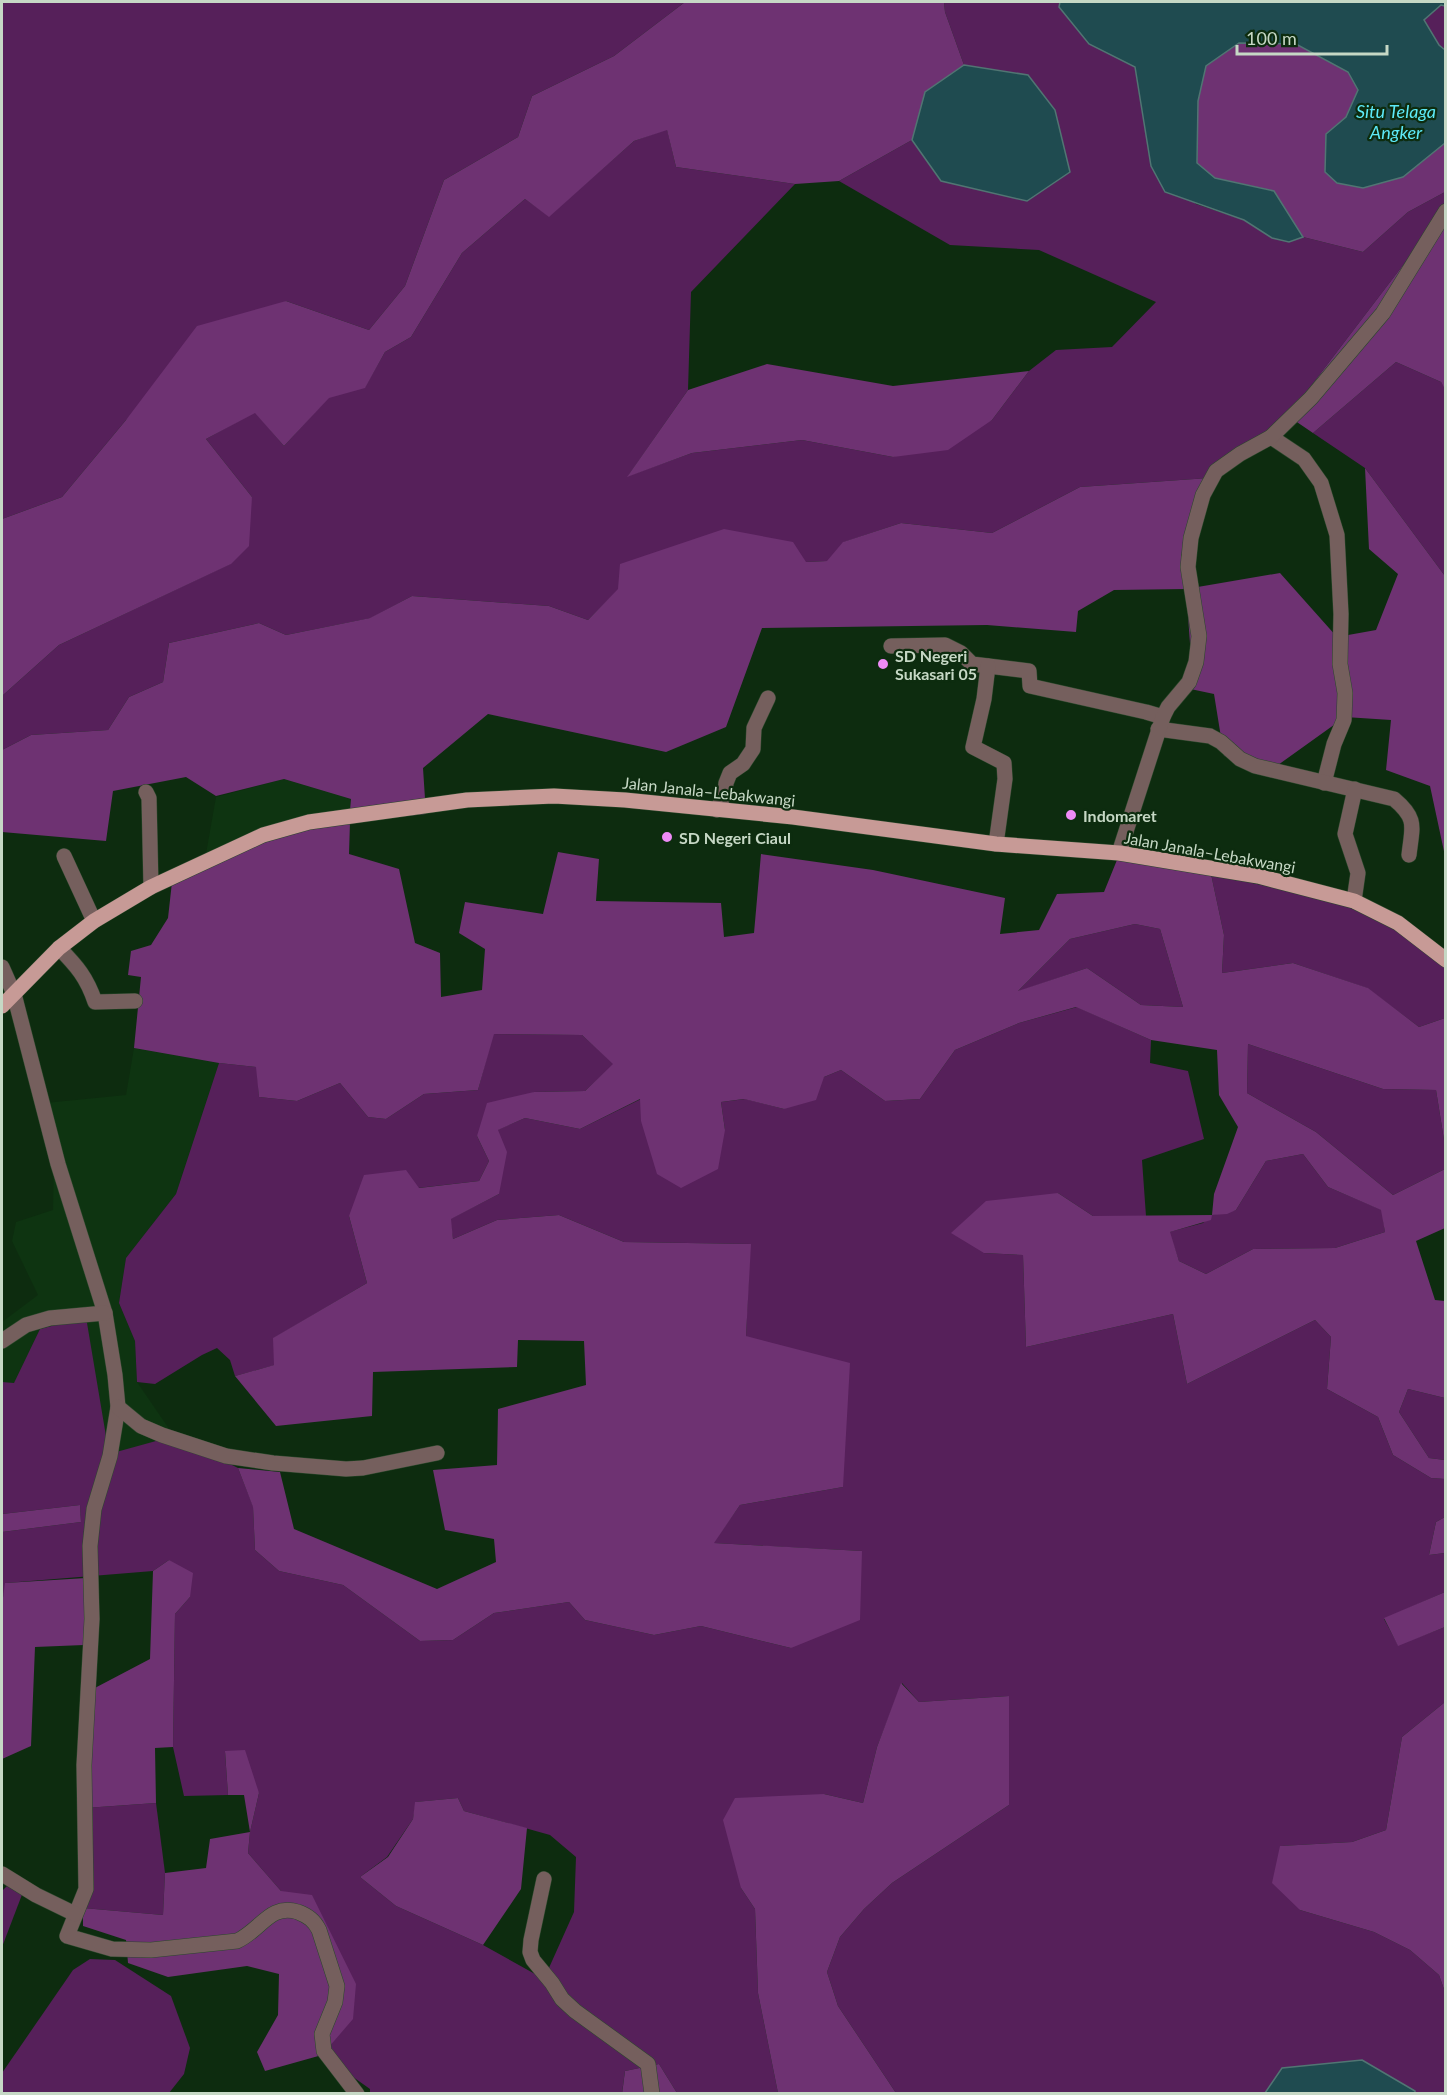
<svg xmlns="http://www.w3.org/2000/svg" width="1447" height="2095" font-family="Lato,sans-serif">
  <rect width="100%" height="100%" fill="#0d2c0f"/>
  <g fill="#0e3411">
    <path d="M 284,779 L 351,799 L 350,822 L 204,865 L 216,797 Z"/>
    <path d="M 134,1048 L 219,1063 L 176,1194 L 126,1258 L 119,1303 L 135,1341 L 137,1382 L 174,1436 L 109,1455 L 40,1329 L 14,1384 L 2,1382 L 2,1322 L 38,1295 L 12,1241 L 16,1222 L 53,1210 L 54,1151 L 45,1103 L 126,1095 Z"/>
  </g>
  <g fill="#56205a" fill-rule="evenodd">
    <path d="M 2,2 L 685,2 L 614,56 L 532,96 L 518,137 L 444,180 L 405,286 L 369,330 L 286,301 L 126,420 L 62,497 L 2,519 Z"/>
    <path d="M 944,2 L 1060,2 L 1059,7 L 1089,44 L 1135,67 L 1151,166 L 1196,204 L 1244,220 L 1272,238 L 1289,242 L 1303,237 L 1363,252 L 1408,212 L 1445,192 L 1445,210 L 1288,416 L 1209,478 L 1080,487 L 992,533 L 901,523 L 844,542 L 828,561 L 806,562 L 619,589 L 588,620 L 549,606 L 412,596 L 371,618 L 286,635 L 259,623 L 169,643 L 163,682 L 129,697 L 108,730 L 31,735 L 2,750 L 2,696 L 59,645 L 230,564 L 252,497 L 206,439 L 255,412 L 284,446 L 329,397 L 365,387 L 385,352 L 411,337 L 462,253 L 525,199 L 549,216 L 634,141 L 667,129 L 676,167 L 795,184 L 691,292 L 688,390 L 628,476 L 692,453 L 802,440 L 893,457 L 992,420 L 1029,371 L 1056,350 L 1112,347 L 1156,302 L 1039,250 L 950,245 L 839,181 L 912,140 L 941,181 L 1070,172 L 1055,110 L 1028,75 L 964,65 L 945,12 Z"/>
    <path d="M 1441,5 L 1445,6 L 1445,50 L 1439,45 L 1424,20 Z"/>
    <path d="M 1396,362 L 1441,382 L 1446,389 L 1445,576 L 1365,468 L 1313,433 Z"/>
    <path d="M 1211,874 L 1355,905 L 1420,943 L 1445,965 L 1445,1018 L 1419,1027 L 1367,988 L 1293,963 L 1222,973 L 1224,935 Z"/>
    <path d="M 1135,924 L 1160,929 L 1183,1007 L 1141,1005 L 1087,968 L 1017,992 L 1070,939 Z"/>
    <path d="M 1077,1007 L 1151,1040 L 1150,1063 L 1188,1071 L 1204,1139 L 1142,1160 L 1146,1216 L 1093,1216 L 1058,1193 L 984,1253 L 1023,1255 L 1026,1347 L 1173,1314 L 1187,1384 L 1315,1320 L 1331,1337 L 1327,1389 L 1378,1417 L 1393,1455 L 1431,1478 L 1445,1479 L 1445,1517 L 1436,1522 L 1429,1555 L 1445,1553 L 1445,1592 L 1384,1619 L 1398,1645 L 1445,1627 L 1445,1702 L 1402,1737 L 1386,1830 L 1352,1842 L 1281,1846 L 1300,1910 L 1374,1932 L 1410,1950 L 1439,1975 L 1445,1992 L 1445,2093 L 896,2093 L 838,2006 L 827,1972 L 840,1937 L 864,1909 L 892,1883 L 1009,1805 L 1009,1696 L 919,1702 L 902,1683 L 877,1747 L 863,1803 L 824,1794 L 741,1888 L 755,1909 L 758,1993 L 778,2093 L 677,2093 L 659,2064 L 625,2071 L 622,2093 L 370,2093 L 370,2089 L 322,2055 L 281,1891 L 248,1853 L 250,1832 L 259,1793 L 225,1752 L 228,1795 L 184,1796 L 173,1747 L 175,1614 L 190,1597 L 169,1560 L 153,1571 L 6,1583 L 2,1605 L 2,1532 L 81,1522 L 80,1505 L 2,1514 L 2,1382 L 14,1383 L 40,1329 L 86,1317 L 109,1454 L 174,1436 L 238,1468 L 253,1506 L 255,1550 L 279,1571 L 343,1585 L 420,1641 L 453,1640 L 494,1613 L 569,1602 L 585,1620 L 654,1635 L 701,1626 L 791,1648 L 862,1551 L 713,1543 L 740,1505 L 843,1487 L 746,1336 L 750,1244 L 624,1242 L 559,1215 L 497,1220 L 453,1239 L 450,1219 L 499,1194 L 497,1130 L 525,1118 L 580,1129 L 641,1099 L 641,1121 L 725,1130 L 721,1102 L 745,1099 L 784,1109 L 824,1077 L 841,1070 L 885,1101 L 920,1099 L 955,1050 L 1019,1023 ZM 458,1798 L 464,1811 L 550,1835 L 576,1857 L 574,1912 L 544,1979 L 483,1945 L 396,1906 L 360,1877 L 387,1857 L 413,1819 L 416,1802 Z"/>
    <path d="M 493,1034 L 582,1035 L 614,1064 L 585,1091 L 534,1092 L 477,1136 L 489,1161 L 479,1181 L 418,1188 L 349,1216 L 367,1283 L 274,1338 L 275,1365 L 235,1376 L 230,1360 L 217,1348 L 202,1355 L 155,1384 L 137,1382 L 135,1341 L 119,1303 L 126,1258 L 176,1194 L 219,1063 L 257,1067 L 259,1097 L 297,1101 L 340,1083 L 368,1117 L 386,1119 L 424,1094 L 478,1090 Z"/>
    <path d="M 1248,1044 L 1383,1089 L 1436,1090 L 1445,1146 L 1445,1169 L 1393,1195 L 1316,1132 L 1247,1093 Z"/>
    <path d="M 1303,1154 L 1328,1187 L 1382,1210 L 1385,1232 L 1335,1248 L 1253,1249 L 1206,1274 L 1179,1261 L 1169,1232 L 1203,1223 L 1212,1215 L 1236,1210 L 1266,1161 Z"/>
    <path d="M 1408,1389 L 1445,1398 L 1445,1460 L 1429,1458 L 1399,1412 Z"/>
    <path d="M 156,1803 L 165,1873 L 163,1915 L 83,1908 L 85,1808 Z"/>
    <path d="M 9,1884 L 23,1892 L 2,1947 L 2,1891 Z"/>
    <path d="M 90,1959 L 115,1960 L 171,1996 L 190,2048 L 184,2074 L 169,2093 L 2,2093 L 2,2073 L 73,1970 Z"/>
  </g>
  <g fill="#6e3272" fill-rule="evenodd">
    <path d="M 685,2 L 944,2 L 945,12 L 964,65 L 925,92 L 912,140 L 839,181 L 795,184 L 676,167 L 667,130 L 634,141 L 549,217 L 525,199 L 462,253 L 411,337 L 385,352 L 365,388 L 329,398 L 284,446 L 255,413 L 206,439 L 252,497 L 249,546 L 231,564 L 59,645 L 2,696 L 2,519 L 62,497 L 126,420 L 197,326 L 286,301 L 369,330 L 405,286 L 444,180 L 518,137 L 532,96 L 614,56 Z"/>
    <path d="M 1239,43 L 1296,44 L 1348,72 L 1358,90 L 1346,117 L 1326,134 L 1403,177 L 1445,143 L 1445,192 L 1408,212 L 1363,252 L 1303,237 L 1274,191 L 1215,178 L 1197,163 L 1198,101 L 1206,66 Z"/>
    <path d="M 1445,210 L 1445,389 L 1441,382 L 1396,362 L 1313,433 L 1288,416 Z"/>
    <path d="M 767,364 L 893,386 L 1029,371 L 992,420 L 948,450 L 893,457 L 802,440 L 692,453 L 627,477 L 688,390 Z"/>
    <path d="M 1365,468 L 1445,576 L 1445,856 L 1430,786 L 1386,770 L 1391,720 L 1345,717 L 1278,765 L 1224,756 L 1214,694 L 1181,687 L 1191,657 L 1186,589 L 1114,590 L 1078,611 L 1076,632 L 987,625 L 762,628 L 726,727 L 666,752 L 488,714 L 423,768 L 426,814 L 350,822 L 349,854 L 399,869 L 415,943 L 440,953 L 441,997 L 482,990 L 485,949 L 459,933 L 465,902 L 543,914 L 558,852 L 599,859 L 596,901 L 721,903 L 724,937 L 754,933 L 761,854 L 873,870 L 1005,898 L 1000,934 L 1039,930 L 1057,894 L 1104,892 L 1119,855 L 1211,874 L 1224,935 L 1222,973 L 1293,963 L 1368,988 L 1419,1027 L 1445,1018 L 1445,1146 L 1436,1090 L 1383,1089 L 1248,1044 L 1247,1093 L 1316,1132 L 1393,1195 L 1445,1169 L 1445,1228 L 1416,1241 L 1435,1300 L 1445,1301 L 1445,1398 L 1408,1389 L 1399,1412 L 1429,1458 L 1445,1460 L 1445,1479 L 1431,1478 L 1393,1455 L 1378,1417 L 1327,1389 L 1331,1337 L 1315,1320 L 1187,1384 L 1173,1314 L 1026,1347 L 1023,1255 L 984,1253 L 951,1233 L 986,1201 L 1058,1193 L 1093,1216 L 1212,1215 L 1214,1194 L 1238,1127 L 1219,1095 L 1217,1050 L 1151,1040 L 1076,1007 L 1019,1023 L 955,1050 L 920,1099 L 885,1101 L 841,1070 L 824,1077 L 816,1100 L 784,1109 L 744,1099 L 721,1102 L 725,1130 L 718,1169 L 681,1188 L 657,1174 L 641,1121 L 640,1099 L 580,1129 L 525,1118 L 498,1130 L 507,1152 L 499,1194 L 451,1219 L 453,1239 L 497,1220 L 559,1215 L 624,1242 L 751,1244 L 746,1336 L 850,1363 L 843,1487 L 740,1505 L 714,1543 L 862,1551 L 860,1620 L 791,1648 L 701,1626 L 654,1635 L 585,1620 L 569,1602 L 494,1613 L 453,1640 L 420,1641 L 343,1585 L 279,1571 L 255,1550 L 253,1507 L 238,1468 L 280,1472 L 294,1529 L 437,1589 L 496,1562 L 494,1539 L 445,1530 L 433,1470 L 497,1465 L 498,1409 L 586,1385 L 584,1341 L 518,1340 L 517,1367 L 373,1372 L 372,1416 L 276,1426 L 235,1376 L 274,1365 L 273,1338 L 367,1283 L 349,1216 L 364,1175 L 406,1170 L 419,1188 L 479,1181 L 489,1161 L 477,1136 L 487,1103 L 534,1092 L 585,1091 L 613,1064 L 582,1035 L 494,1034 L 478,1090 L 424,1094 L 386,1119 L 368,1117 L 340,1083 L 297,1101 L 259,1097 L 256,1067 L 219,1063 L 134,1048 L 141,977 L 128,975 L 131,951 L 151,945 L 168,918 L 172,882 L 294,825 L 349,822 L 351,799 L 284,779 L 216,796 L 186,777 L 113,791 L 106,841 L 2,832 L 2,750 L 31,735 L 108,730 L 129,697 L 163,682 L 169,643 L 259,623 L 286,635 L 370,618 L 412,596 L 549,606 L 588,620 L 618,589 L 620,564 L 724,529 L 793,542 L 806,562 L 827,561 L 843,542 L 901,523 L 992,533 L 1080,487 L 1209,478 L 1181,556 L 1186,589 L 1280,573 L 1337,637 L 1376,630 L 1398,574 L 1369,549 ZM 1135,924 L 1160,929 L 1183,1007 L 1141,1005 L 1087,968 L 1018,991 L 1070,939 ZM 1303,1154 L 1328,1187 L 1381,1210 L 1385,1232 L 1335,1248 L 1253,1249 L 1206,1274 L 1179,1261 L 1170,1232 L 1211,1220 L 1212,1215 L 1227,1214 L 1236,1210 L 1266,1161 Z"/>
    <path d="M 80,1505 L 81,1522 L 2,1532 L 2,1514 Z"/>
    <path d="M 1445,1517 L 1445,1553 L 1429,1555 L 1436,1522 Z"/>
    <path d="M 169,1560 L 193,1573 L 190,1597 L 175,1614 L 173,1747 L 155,1748 L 156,1803 L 85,1808 L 91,1690 L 150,1659 L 153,1571 Z"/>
    <path d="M 86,1578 L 84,1645 L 35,1647 L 31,1746 L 2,1759 L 2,1605 L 5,1583 Z"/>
    <path d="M 1445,1592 L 1445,1627 L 1398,1646 L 1384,1618 Z"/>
    <path d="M 901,1683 L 919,1702 L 1009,1696 L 1009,1805 L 892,1883 L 864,1909 L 840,1937 L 827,1972 L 838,2006 L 896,2093 L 778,2093 L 758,1993 L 755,1909 L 741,1888 L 723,1820 L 735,1798 L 824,1794 L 863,1803 L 877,1747 Z"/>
    <path d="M 1445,1702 L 1445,1992 L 1439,1975 L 1410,1950 L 1374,1932 L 1300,1910 L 1272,1883 L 1280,1846 L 1352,1842 L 1386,1830 L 1402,1737 Z"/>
    <path d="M 245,1750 L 259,1793 L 250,1832 L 248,1853 L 281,1891 L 312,1895 L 356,1984 L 353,2019 L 322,2055 L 265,2071 L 257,2052 L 278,2015 L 279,1974 L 247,1966 L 168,1977 L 128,1963 L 126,1940 L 83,1926 L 83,1908 L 163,1915 L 165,1873 L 206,1868 L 210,1839 L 250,1832 L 244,1795 L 228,1795 L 225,1751 Z"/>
    <path d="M 458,1798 L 464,1811 L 527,1828 L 521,1889 L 483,1945 L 396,1906 L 360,1877 L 388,1857 L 413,1819 L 415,1802 Z"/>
    <path d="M 659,2064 L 677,2093 L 622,2094 L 625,2071 Z"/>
  </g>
  <g fill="#1f4b50" stroke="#517573" stroke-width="1.5">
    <path d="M 1060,2 L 1445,2 L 1445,6 L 1441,5 L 1424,20 L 1439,45 L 1445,50 L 1445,143 L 1403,177 L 1363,188 L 1337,183 L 1325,172 L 1326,134 L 1346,117 L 1358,90 L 1348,72 L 1296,44 L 1239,43 L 1206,66 L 1198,101 L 1197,163 L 1215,178 L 1274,191 L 1303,237 L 1289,242 L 1272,238 L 1244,220 L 1165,192 L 1151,166 L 1135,67 L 1089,44 L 1059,7 Z"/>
    <path d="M 964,65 L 1028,75 L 1055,110 L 1070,172 L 1027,201 L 941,181 L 912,140 L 925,92 Z"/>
    <path d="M 1362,2060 L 1415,2091 L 1415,2093 L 1265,2093 L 1282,2068 Z"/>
  </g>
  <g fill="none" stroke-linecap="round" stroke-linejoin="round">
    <g stroke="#2b482c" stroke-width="16">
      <g id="minor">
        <path d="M 1271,437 L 1304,459 L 1321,483 L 1337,535 L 1341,614 L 1340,664 L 1345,693 L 1344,720 L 1334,744 L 1324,783"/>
        <path d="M 891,646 L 945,645 L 961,653 L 972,664 L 1029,671 L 1030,686 L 1146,712 L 1163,717"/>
        <path d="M 988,666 L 984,699 L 973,747 L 1004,763 L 1005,779 L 996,844"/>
        <path d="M 1158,729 L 1210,736 L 1221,742 L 1240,759 L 1255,766 L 1394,799 C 1418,819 1412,827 1409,855"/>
        <path d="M 146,792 L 149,798 L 151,887"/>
        <path d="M 717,810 L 725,793 L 726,783 L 730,773 L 743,764 L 753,749 L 754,728 L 768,698"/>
        <path d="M 1119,853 L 1163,717 L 1168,707 L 1189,682 L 1196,662 L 1199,636 L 1188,567 L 1191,538 L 1203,495 L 1216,471 L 1240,454 L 1271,437 L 1311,398 L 1383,313 L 1446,211"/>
        <path d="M 64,856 L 94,921"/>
        <path d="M 1354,901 L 1358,873 L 1345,834 L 1355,789"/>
        <path d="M 59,948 C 77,966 87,978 95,1002 L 135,1001"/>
        <path d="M 2,967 L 14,994 L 58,1164 L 105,1313 L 115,1375 L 118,1407 L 110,1456 L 94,1509 L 90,1546 L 92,1619 L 84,1765 L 86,1889 L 67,1936 L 112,1949 L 151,1950 L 237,1941 C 261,1930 270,1903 298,1912 C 308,1916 314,1920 319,1930 L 337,1986 L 335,2002 L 322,2034 L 324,2051 L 357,2094"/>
        <path d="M 2,1341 L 26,1325 L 50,1318 L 105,1313"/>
        <path d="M 118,1407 L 141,1426 L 162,1435 L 226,1456 L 273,1463 L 346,1469 L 363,1468 L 437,1453"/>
        <path d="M 2,1874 L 36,1895 L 75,1914"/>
        <path d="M 544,1879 L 531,1940 L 530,1952 L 533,1960 L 552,1983 L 562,1999 L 575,2011 L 648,2064 L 652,2094"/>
      </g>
    </g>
    <g stroke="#2b482c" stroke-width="16">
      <path id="major" d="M 2,1006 L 59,948 L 94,921 L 151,887 L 263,835 L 309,822 L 467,800 L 554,796 L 625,800 L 793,817 L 996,844 L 1119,853 L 1258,876 L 1354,901 L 1398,923 L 1446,960"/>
    </g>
    <use href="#minor" stroke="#755f5d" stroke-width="15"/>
    <use href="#major" stroke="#c79a96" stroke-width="15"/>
  </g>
  <g fill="#ef8bf7" stroke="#0d2c0f" stroke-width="2">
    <circle cx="883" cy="664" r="6"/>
    <circle cx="1071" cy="815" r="6"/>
    <circle cx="667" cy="837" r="6"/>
  </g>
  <g text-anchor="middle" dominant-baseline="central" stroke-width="4.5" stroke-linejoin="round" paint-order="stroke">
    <g font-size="16" font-weight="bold" fill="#c6d8c5" stroke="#0d2c0f" text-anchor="start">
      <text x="895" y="655">SD Negeri<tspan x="895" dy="18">Sukasari 05</tspan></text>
      <text x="1083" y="815">Indomaret</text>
      <text x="679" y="837">SD Negeri Ciaul</text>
    </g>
    <g font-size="16" fill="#c6d8c5" stroke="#0d2c0f">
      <text transform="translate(709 791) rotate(6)">Jalan Janala–Lebakwangi</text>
      <text transform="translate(1210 852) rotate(10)">Jalan Janala–Lebakwangi</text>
    </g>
    <g font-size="18" font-style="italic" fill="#5deaf8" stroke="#0d2c0f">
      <text x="1396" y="111">Situ Telaga<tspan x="1396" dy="21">Angker</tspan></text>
    </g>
  </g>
  <rect width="1447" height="2095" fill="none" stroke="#c6d8c5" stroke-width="6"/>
  <path d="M1237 45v9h150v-9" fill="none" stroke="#c6d8c5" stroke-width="3"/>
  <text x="1246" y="45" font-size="18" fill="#c6d8c5" stroke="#0d2c0f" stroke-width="4.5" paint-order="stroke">100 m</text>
</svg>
